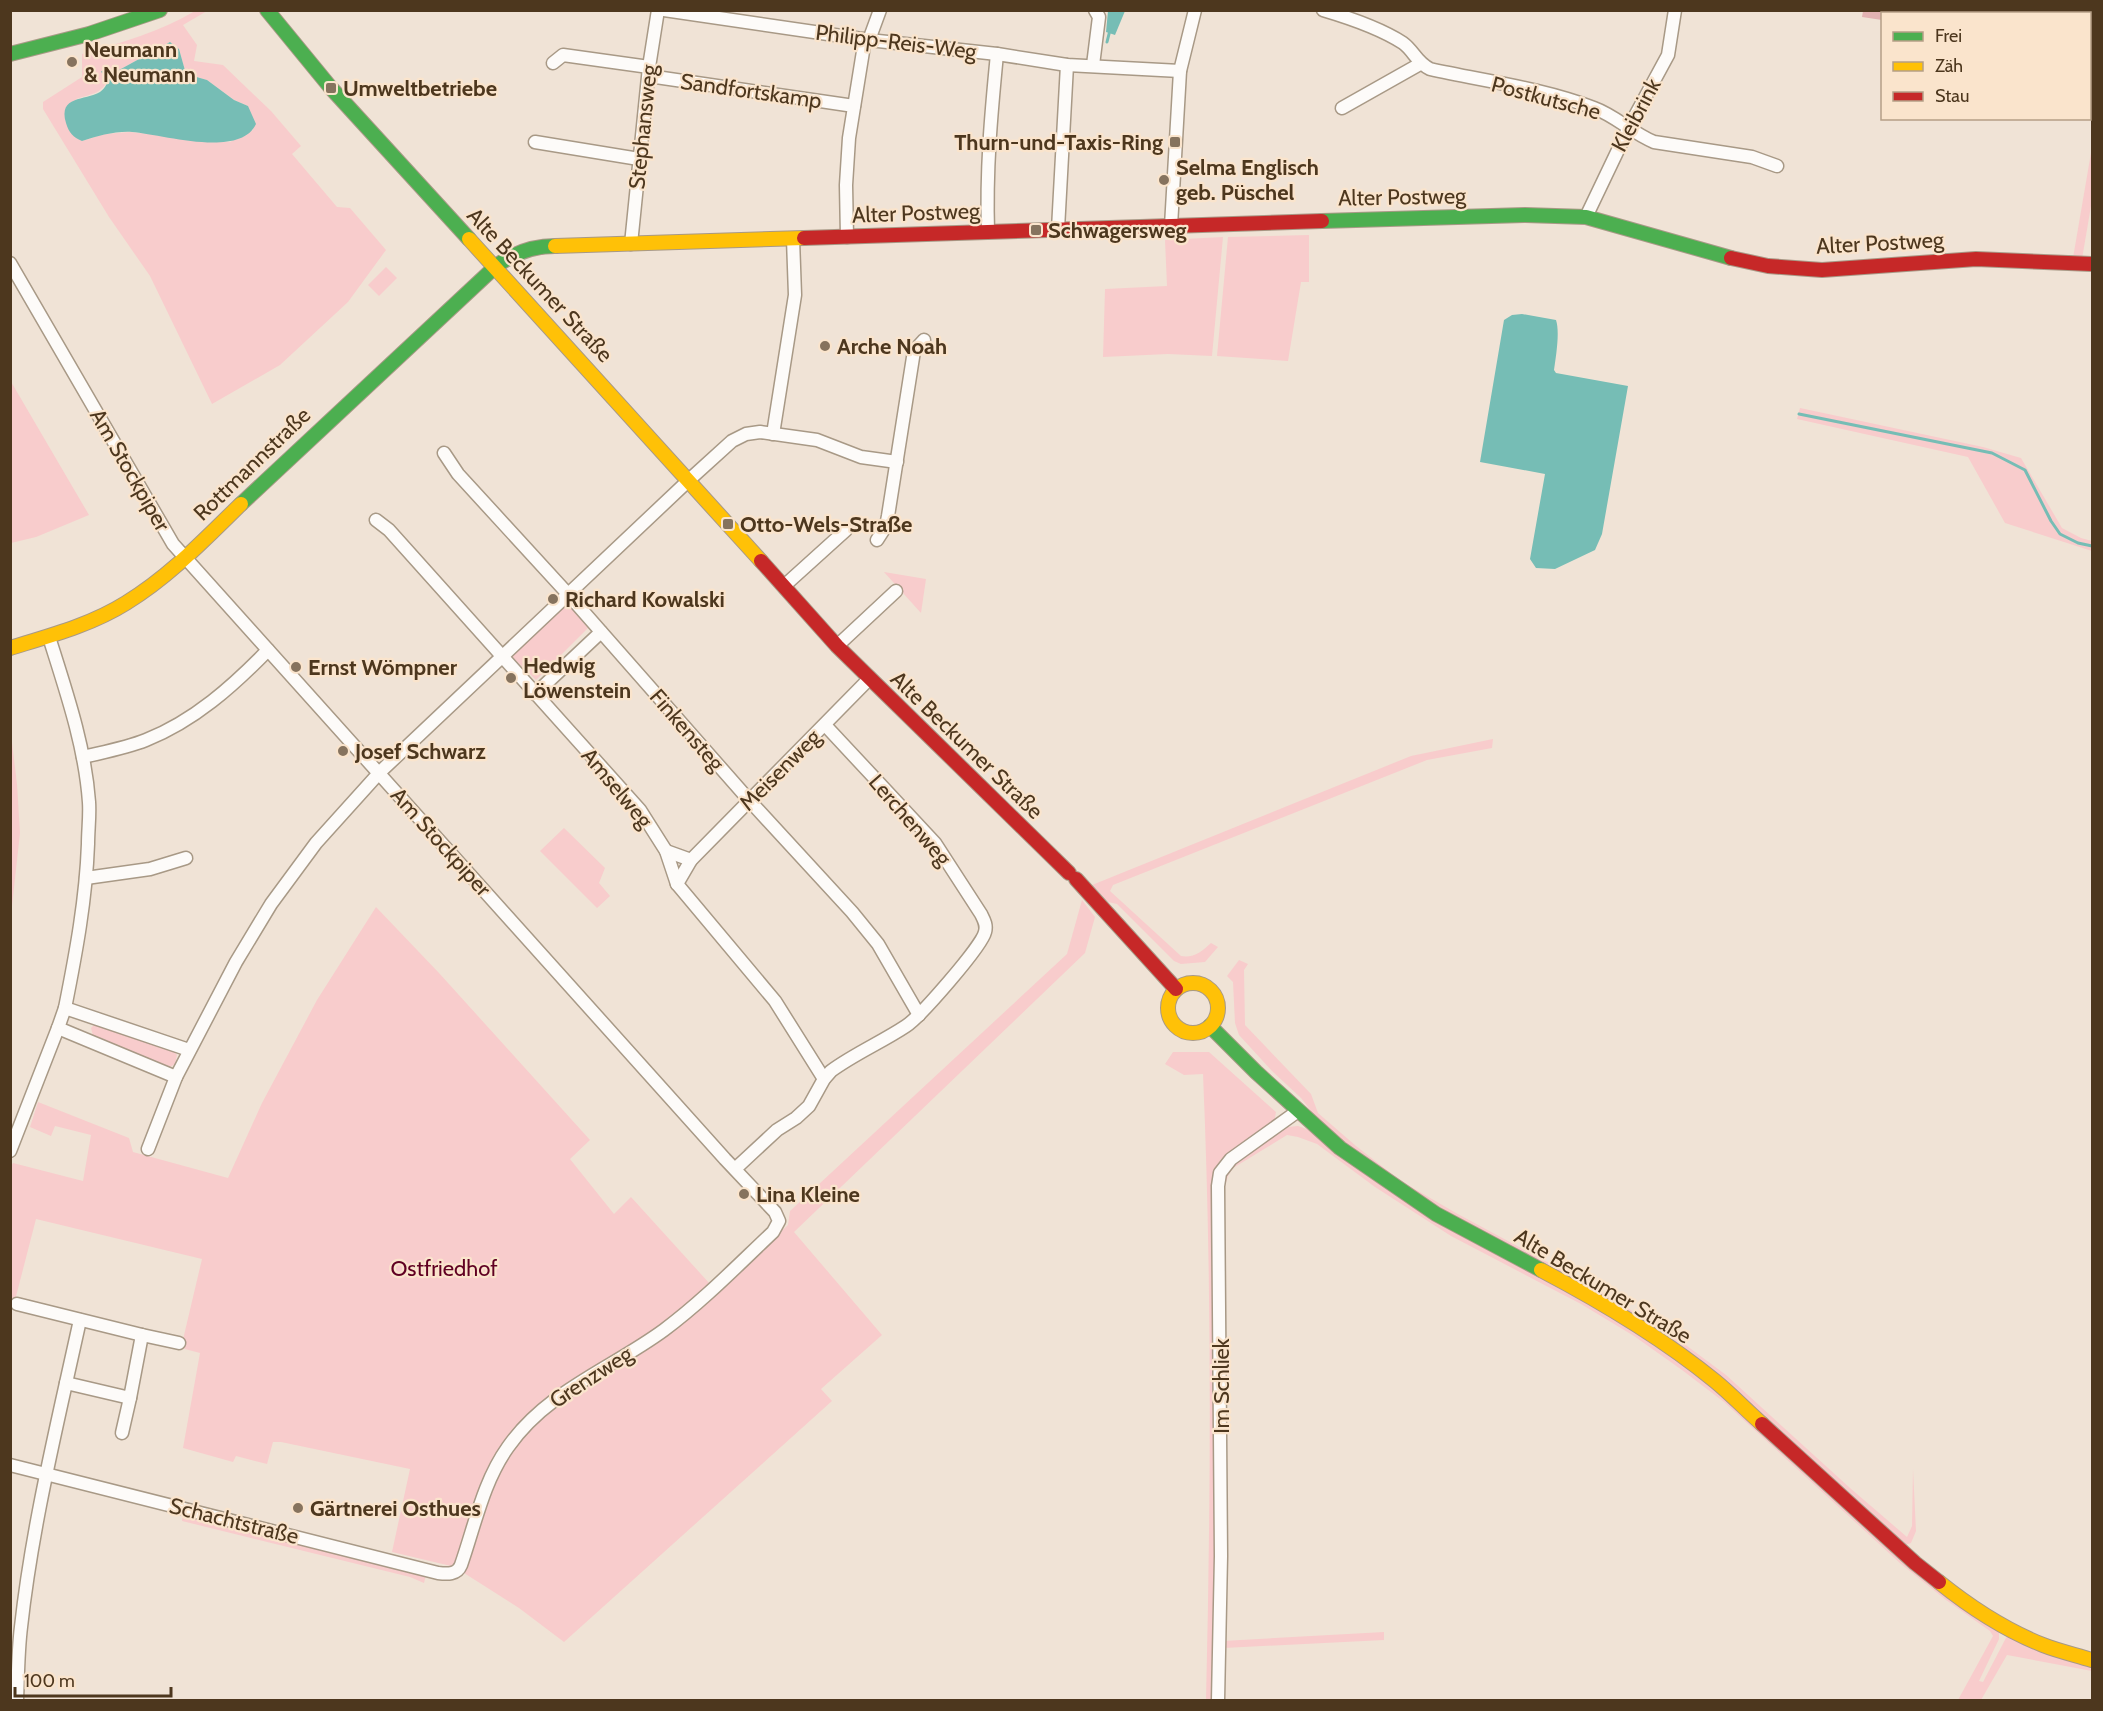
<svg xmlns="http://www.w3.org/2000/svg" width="2103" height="1711" font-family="Cabin,sans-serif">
  <rect width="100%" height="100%" fill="#f0e3d6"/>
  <g fill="#f8cccc" fill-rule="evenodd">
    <path d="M 195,11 L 207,11 L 183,25 L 197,45 L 194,61 L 223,65 L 271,111 L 301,146 L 292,154 L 337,207 L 350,208 L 386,250 L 348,302 L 280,365 L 212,404 L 150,276 L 109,217 L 43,109 L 43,102 L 82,77 L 82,54 C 123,42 159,32 195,11 ZM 170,42 L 179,49 L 186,74 L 207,80 L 234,100 L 248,106 L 253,130 L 230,142 L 130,132 L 104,134 L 82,141 L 76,99 C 94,93 103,94 110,75 Z"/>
    <path d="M 2092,147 L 2092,200 L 2082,259 L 2073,258 Z"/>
    <path d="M 1309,235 L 1309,282 L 1301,282 L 1288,361 L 1217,356 L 1228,237 Z"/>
    <path d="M 1223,237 L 1212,356 L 1168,354 L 1103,357 L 1105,289 L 1167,286 L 1165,240 Z"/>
    <path d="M 386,267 L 397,278 L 379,296 L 368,285 Z"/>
    <path d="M 10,380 L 89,515 L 36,537 L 11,543 Z"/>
    <path d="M 1800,408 L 1983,447 L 2021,458 L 2062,528 L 2081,538 L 2092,541 L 2092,551 L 2005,523 L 1968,457 L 1797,419 Z"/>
    <path d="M 884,572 L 926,579 L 921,613 Z"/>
    <path d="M 566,602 L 588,628 L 536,680 L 509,654 Z"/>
    <path d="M 10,726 L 17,784 L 20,833 L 11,915 Z"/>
    <path d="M 1493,739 L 1492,748 L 1427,760 L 1113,885 L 1110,891 L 1181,956 C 1194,958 1201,952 1211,943 L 1218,947 L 1205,962 L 1181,964 L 1174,961 L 1117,904 L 1108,902 L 1092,885 L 1411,756 Z"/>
    <path d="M 564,828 L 605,868 L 599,883 L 610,896 L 597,908 L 540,851 Z"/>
    <path d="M 1082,900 L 1095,917 L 1085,953 L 794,1232 L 882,1335 L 821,1389 L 832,1401 L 564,1642 L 519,1608 L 464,1573 L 489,1492 L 503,1461 L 541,1416 L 723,1285 L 788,1225 L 790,1211 L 1067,954 Z"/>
    <path d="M 376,907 L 439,973 L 590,1140 L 570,1159 L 614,1214 L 631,1197 L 710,1284 L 682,1311 L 521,1423 L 457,1564 L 451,1566 L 392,1552 L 410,1469 L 281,1442 L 273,1442 L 267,1464 L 236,1456 L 233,1462 L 183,1448 L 200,1353 L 181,1348 L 202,1259 L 36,1219 L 13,1308 L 10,1304 L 10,1168 L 13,1163 L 83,1181 L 91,1135 L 55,1126 L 51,1136 L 30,1127 L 38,1102 L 129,1138 L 133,1152 L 228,1178 L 262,1103 L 317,1000 Z"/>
    <path d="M 1239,960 L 1248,964 L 1244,970 L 1245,1025 L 1311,1094 L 1318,1113 L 1356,1146 L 1401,1181 L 1456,1213 L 1588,1284 L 1675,1337 L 1726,1375 L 1850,1488 L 1907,1537 L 1912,1526 L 1913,1469 L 1916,1531 L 1911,1543 L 1905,1545 L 1726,1385 L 1352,1152 L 1315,1116 L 1301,1098 L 1272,1071 L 1239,1035 L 1235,1023 L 1233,982 L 1227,976 Z"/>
    <path d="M 95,1024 L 171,1049 L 177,1055 L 175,1064 L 167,1069 L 93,1036 L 91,1028 Z"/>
    <path d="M 1173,1052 L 1209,1052 L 1276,1112 L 1274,1123 L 1221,1159 L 1214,1172 L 1217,1561 L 1214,1700 L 1206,1700 C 1211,1492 1212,1283 1203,1074 L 1184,1075 L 1165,1064 Z"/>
    <path d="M 1298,1126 L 1307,1129 L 1574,1293 L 1681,1361 L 1999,1630 L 1999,1639 L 1979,1681 L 1983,1682 L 2008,1634 L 2092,1665 L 2092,1671 L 2007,1655 L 1981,1700 L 1958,1700 L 1993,1636 L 1990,1631 L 1946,1600 L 1901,1564 L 1724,1402 L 1682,1370 L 1634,1336 L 1581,1304 L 1451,1236 L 1375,1187 L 1317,1144 L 1298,1137 L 1287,1135 L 1233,1168 L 1228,1176 L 1224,1189 L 1225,1176 L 1237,1159 L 1288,1127 Z"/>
    <path d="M 183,1514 L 426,1575 L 424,1583 L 410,1577 L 182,1521 Z"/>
    <path d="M 1384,1632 L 1384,1640 L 1224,1648 L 1223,1641 Z"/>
  </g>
  <path fill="#e3b2b2" d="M 1863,11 L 1863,10 L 1930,11 L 1924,13 L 1882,14 L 1882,20 L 1862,17 Z"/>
  <g fill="#76bdb5">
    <path d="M 1108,11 L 1125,11 L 1115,35 L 1106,32 Z"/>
    <path d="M 170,42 L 179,49 L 186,74 L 207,80 L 234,100 L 248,106 L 256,124 C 240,159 161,134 132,132 C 115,131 98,136 82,141 C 73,137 69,133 66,123 C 58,95 85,101 100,92 C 106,88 108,81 110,75 Z"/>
    <path d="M 1522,314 L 1556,320 C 1560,332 1556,356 1554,370 L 1556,373 L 1628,386 L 1602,534 L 1595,550 L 1555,569 L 1536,568 L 1530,559 L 1545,474 L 1480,462 L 1504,320 L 1512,315 Z"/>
  </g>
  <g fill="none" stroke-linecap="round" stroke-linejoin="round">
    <g stroke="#76bdb5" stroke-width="3">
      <path d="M 1107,42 L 1110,30"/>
      <path d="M 103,72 L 113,77"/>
      <path d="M 1799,414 L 1992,453 L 2025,470 L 2051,521 L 2060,534 L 2078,543 L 2092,546"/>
    </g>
    <g stroke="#a89986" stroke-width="15">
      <g id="street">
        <path d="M 664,10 L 869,40 L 997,54 L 1067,65 L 1180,71"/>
        <path d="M 1323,10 C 1350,18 1380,28 1403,43 C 1414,51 1416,62 1430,69 C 1484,81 1542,88 1594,108 C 1616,116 1632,133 1654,142 L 1752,157 L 1777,166"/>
        <path d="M 869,40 L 880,10"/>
        <path d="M 553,63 L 563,55 L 649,67"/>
        <path d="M 1093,65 L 1099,17 L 1095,10"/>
        <path d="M 649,76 L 854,106"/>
        <path d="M 1342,108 L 1420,64"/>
        <path d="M 535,142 L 639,159"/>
        <path d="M 1586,217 L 1629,127 L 1668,55 L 1675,10"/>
        <path d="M 1171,226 L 1180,71 L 1195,10"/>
        <path d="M 1058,229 L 1067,65"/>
        <path d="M 988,232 C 986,170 991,115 997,54"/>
        <path d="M 847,237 L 846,185 L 849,138 L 865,39"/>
        <path d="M 631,244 L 649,67 L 658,10"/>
        <path d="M 10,263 L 173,544 L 725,1159 L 775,1212 L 779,1221 L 773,1232 C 738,1265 703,1301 664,1330 C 611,1369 547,1391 508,1447 C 483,1482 475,1525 461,1565 C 457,1575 447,1574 438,1573 L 10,1465"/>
        <path d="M 773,434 L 795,295 L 793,239"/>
        <path d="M 444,453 L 458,474 L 567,593 L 749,800 L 852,912 L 878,944 L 919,1015"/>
        <path d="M 376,520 L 389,530 L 640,810 L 666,851 L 677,884 L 775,1001 L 824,1079"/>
        <path d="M 877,540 L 886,526 L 888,516 L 914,351 L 924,340"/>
        <path d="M 784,586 L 846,530"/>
        <path d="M 49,637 C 66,691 85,746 89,802 C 90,816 88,830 88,844 C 86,899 76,953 65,1008"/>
        <path d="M 837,646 L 896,591"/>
        <path d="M 535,694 L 601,632"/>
        <path d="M 83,757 C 104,752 126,748 146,740 C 194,721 233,686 268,650"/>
        <path d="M 666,851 L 691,860"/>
        <path d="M 86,878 L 150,869 L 186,858"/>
        <path d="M 677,884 L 691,860 L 869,679"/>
        <path d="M 176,1077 L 58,1028 L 65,1008 L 189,1050"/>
        <path d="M 148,1149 L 176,1077 L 236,962 L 271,904 L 316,843 L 380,772 L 689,480 L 732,441 L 746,434 L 760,432 L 817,440 L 861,457 L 897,462"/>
        <path d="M 10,1151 L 58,1028"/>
        <path d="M 735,1169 L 777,1130 L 796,1118 L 809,1106 L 824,1079 L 831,1071 C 854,1054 882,1042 906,1026 C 920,1017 982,946 985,932 C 987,925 984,920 981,914 L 935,843 L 825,725"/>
        <path d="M 17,1304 L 142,1335 L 130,1398 L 66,1383 C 48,1464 30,1545 21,1627 C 18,1651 18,1676 17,1700"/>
        <path d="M 142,1335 L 179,1343"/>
        <path d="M 66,1383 L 80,1320"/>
        <path d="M 122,1433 L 130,1398"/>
        <path d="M 1218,1700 L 1221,1556 L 1218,1186 L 1220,1173 L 1231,1159 L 1298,1111"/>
      </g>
    </g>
    <g stroke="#a89986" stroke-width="16">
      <g id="fast">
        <path d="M 267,10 L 331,88 L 469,239"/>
        <path d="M 10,54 L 89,34 L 160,10"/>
        <path d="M 1322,221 L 1525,215 L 1586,217 L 1731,258"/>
        <path d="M 241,504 L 495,267 C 513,253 532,246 555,246"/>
        <path d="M 1210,1026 L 1256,1072 L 1340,1148 L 1436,1214 L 1541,1270"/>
      </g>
    </g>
    <g stroke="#a89986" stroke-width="16">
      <g id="slow">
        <path d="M 469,239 L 761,561"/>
        <path d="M 555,246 L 804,238"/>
        <path d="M 10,648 C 49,636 91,625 126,603 C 169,577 205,539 241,504"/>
        <circle cx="1193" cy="1008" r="25"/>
        <path d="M 1541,1270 C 1602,1302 1661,1337 1715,1381 C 1731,1394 1746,1410 1762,1424"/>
        <path d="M 1939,1582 C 1970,1607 2005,1630 2043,1645 C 2058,1651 2076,1655 2092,1660"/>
      </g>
    </g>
    <g stroke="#a89986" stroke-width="16">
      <g id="jam">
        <path d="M 804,238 L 1322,221"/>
        <path d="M 1731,258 L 1768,266 L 1822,270 L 1976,259 L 2092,264"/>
        <path d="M 761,561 L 837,646 L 1069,873"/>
        <path d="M 1076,879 L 1176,989"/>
        <path d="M 1762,1424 L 1915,1563 L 1939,1582"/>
      </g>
    </g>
    <use href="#street" stroke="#fdfbf9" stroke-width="12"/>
    <use href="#fast" stroke="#4caf50" stroke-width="14"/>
    <use href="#slow" stroke="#ffc107" stroke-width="14"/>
    <use href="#jam" stroke="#c62828" stroke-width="14"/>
  </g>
  <g fill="#86735e" stroke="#fae4cc" stroke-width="2">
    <circle cx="72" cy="62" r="6"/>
    <rect x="325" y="82" width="12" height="12" rx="3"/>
    <rect x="1169" y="136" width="12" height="12" rx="3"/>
    <circle cx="1164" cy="180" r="6"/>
    <rect x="1030" y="224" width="12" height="12" rx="3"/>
    <circle cx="825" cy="346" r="6"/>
    <rect x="722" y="518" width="12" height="12" rx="3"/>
    <circle cx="553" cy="599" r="6"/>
    <circle cx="296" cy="667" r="6"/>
    <circle cx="511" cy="678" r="6"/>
    <circle cx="343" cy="751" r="6"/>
    <circle cx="744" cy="1194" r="6"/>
    <circle cx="298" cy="1508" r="6"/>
  </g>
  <g text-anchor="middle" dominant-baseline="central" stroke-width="4.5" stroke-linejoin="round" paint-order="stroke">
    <g font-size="22" fill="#4d371e" stroke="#fae4cc">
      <text transform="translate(896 42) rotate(7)">Philipp-Reis-Weg</text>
      <text transform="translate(751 91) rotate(8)">Sandfortskamp</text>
      <text transform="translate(1546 98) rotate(15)">Postkutsche</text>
      <text transform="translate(1636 115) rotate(-62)">Kleibrink</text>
      <text transform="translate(643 127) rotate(-84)">Stephansweg</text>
      <text transform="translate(1402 197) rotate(-1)">Alter Postweg</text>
      <text transform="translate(916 213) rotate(-2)">Alter Postweg</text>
      <text transform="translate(1880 243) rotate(-3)">Alter Postweg</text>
      <text transform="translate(540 285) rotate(47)">Alte Beckumer Straße</text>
      <text transform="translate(252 464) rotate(-44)">Rottmannstraße</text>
      <text transform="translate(130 470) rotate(60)">Am Stockpiper</text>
      <text transform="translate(687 730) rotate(49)">Finkensteg</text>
      <text transform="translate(967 745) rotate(44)">Alte Beckumer Straße</text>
      <text transform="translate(780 770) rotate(-45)">Meisenweg</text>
      <text transform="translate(617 788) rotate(50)">Amselweg</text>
      <text transform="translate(910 820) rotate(49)">Lerchenweg</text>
      <text transform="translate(441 842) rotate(48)">Am Stockpiper</text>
      <text transform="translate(1603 1286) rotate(31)">Alte Beckumer Straße</text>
      <text transform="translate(591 1377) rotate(-33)">Grenzweg</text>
      <text transform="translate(1221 1386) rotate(-90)">Im Schliek</text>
      <text transform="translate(234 1521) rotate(14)">Schachtstraße</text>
    </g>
    <g font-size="22" font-weight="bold" fill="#4d371e" stroke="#fae4cc" text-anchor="start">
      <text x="84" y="49">Neumann<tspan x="84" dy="25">&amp; Neumann</tspan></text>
      <text x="343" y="88">Umweltbetriebe</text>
      <text x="1163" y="142" text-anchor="end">Thurn-und-Taxis-Ring</text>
      <text x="1176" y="167">Selma Englisch<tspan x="1176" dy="25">geb. Püschel</tspan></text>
      <text x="1048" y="230">Schwagersweg</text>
      <text x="837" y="346">Arche Noah</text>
      <text x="740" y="524">Otto-Wels-Straße</text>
      <text x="565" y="599">Richard Kowalski</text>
      <text x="523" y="665">Hedwig<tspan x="523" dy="25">Löwenstein</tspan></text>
      <text x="308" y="667">Ernst Wömpner</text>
      <text x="355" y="751">Josef Schwarz</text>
      <text x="756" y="1194">Lina Kleine</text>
      <text x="310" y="1508">Gärtnerei Osthues</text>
    </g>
    <g font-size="22" fill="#600022" stroke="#fae4cc">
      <text x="444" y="1268">Ostfriedhof</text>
    </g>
  </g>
  <rect width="2103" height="1711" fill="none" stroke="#4d371e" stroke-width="24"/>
  <rect x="1881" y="12" width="210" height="108" fill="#fae4cc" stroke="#b59f86" stroke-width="1.5"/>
  <rect x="1893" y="32" width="30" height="9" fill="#4caf50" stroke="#b59f86" stroke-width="1.5"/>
  <text x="1935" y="42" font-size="18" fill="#4d371e">Frei</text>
  <rect x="1893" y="62" width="30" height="9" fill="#ffc107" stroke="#b59f86" stroke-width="1.5"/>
  <text x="1935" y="72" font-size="18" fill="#4d371e">Zäh</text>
  <rect x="1893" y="92" width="30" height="9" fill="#c62828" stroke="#b59f86" stroke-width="1.5"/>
  <text x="1935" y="102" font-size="18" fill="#4d371e">Stau</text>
  <path d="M15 1687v9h156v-9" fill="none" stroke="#4d371e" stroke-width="3"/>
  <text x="24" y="1687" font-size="18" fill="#4d371e" stroke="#fae4cc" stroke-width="4.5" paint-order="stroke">100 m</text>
</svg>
